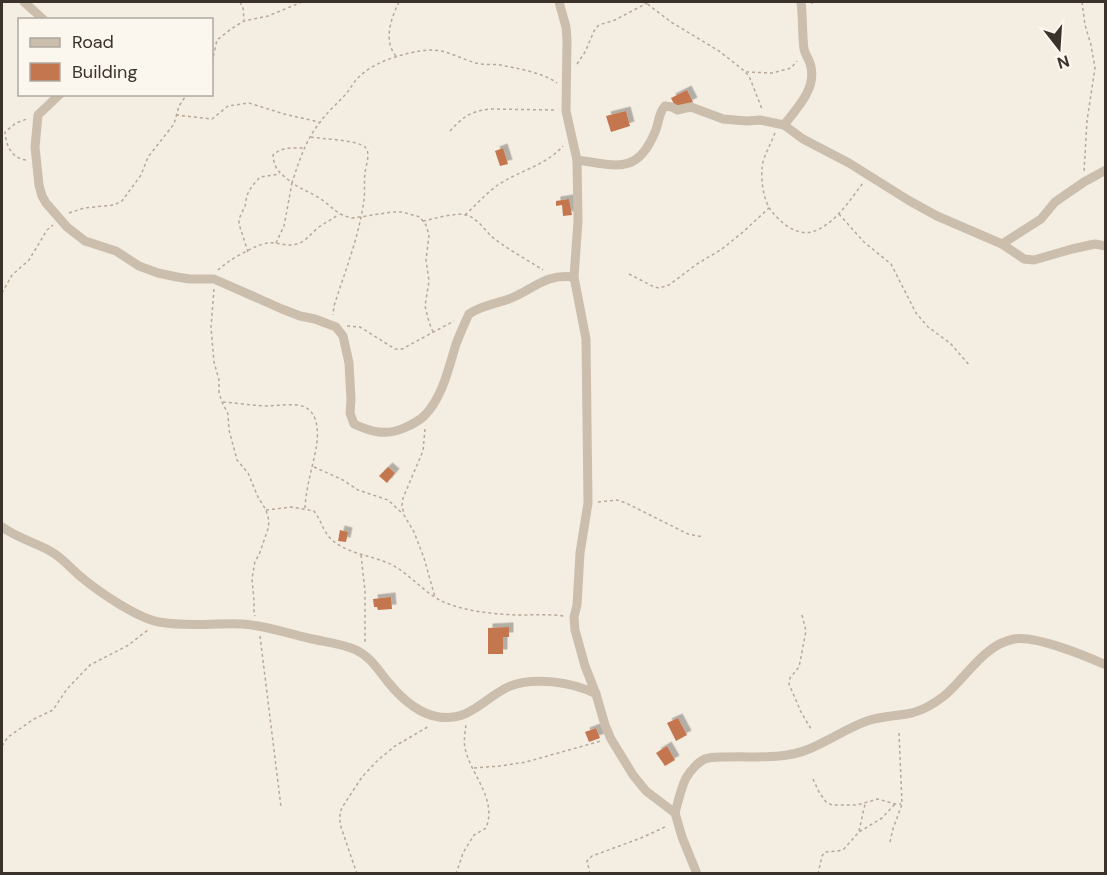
<svg xmlns="http://www.w3.org/2000/svg" width="1107" height="875" font-family="'DM Sans',sans-serif">
  <defs>
    <filter id="shadow"><feDropShadow dx="4.5" dy="-4.5" stdDeviation="0" flood-color="#0004"/></filter>
  </defs>
  <rect width="100%" height="100%" fill="#f3ede2"/>
  <g fill="#c4764f" filter="url(#shadow)">
    <path d="M 687,90 L 693,102 L 677,110 L 671,98 Z"/>
    <path d="M 626,111 L 630,126 L 611,132 L 606,116 Z"/>
    <path d="M 503,148 L 508,164 L 500,166 L 495,151 Z"/>
    <path d="M 569,199 L 572,215 L 563,216 L 562,205 L 556,206 L 556,201 Z"/>
    <path d="M 388,467 L 395,473 L 387,483 L 379,476 Z"/>
    <path d="M 340,530 L 348,532 L 346,542 L 338,541 Z"/>
    <path d="M 391,597 L 392,609 L 378,610 L 377,607 L 374,607 L 373,599 Z"/>
    <path d="M 509,627 L 509,637 L 503,637 L 503,654 L 488,654 L 488,628 Z"/>
    <path d="M 678,718 L 687,735 L 676,741 L 667,723 Z"/>
    <path d="M 596,728 L 600,738 L 589,742 L 585,732 Z"/>
    <path d="M 667,746 L 675,760 L 665,766 L 656,753 Z"/>
  </g>
  <g fill="none" stroke-linecap="round" stroke-linejoin="round">
    <g stroke="#b8a897" stroke-width="1.5" stroke-dasharray="3 3" stroke-linecap="butt">
      <path d="M 240,2 L 243,8 L 244,20"/>
      <path d="M 642,2 L 646,3 L 671,22 L 719,51 L 742,69 L 749,76 L 762,109"/>
      <path d="M 1082,2 L 1085,25 L 1091,45 L 1095,68 L 1087,121 L 1084,172"/>
      <path d="M 811,3 L 818,2"/>
      <path d="M 396,56 C 383,41 391,18 399,2"/>
      <path d="M 212,62 L 217,40 L 231,29 L 244,21 L 268,16 L 302,2"/>
      <path d="M 577,64 L 585,52 L 595,29 L 599,25 L 615,20 L 649,2"/>
      <path d="M 746,72 L 772,73 L 791,68 L 797,61"/>
      <path d="M 176,115 L 212,119 L 228,106 L 249,103 L 284,114 L 319,122"/>
      <path d="M 450,131 C 463,117 469,112 489,109 L 556,110"/>
      <path d="M 775,133 C 771,144 763,156 762,168 C 761,180 763,198 770,209 C 780,223 799,239 817,230 C 837,221 850,200 863,183"/>
      <path d="M 311,137 C 322,139 357,140 365,147 C 371,153 366,165 365,173 C 364,182 365,191 364,200 C 359,237 345,271 334,306 L 333,315"/>
      <path d="M 26,160 C 11,158 6,145 5,132 L 16,123 L 27,119"/>
      <path d="M 69,213 L 84,208 L 114,205 L 122,201 L 141,175 L 148,157 L 174,124 L 179,106 L 187,94"/>
      <path d="M 839,214 L 864,242 L 891,264 L 916,313 L 928,327 L 950,343 L 970,366"/>
      <path d="M 465,215 C 477,204 488,191 501,183 C 522,170 546,165 563,146"/>
      <path d="M 423,221 C 434,219 455,212 466,215 C 476,217 484,229 491,236 C 507,249 526,259 543,270"/>
      <path d="M 276,243 L 284,226 L 292,183 C 282,174 274,171 273,155 C 281,147 292,148 303,148"/>
      <path d="M 248,252 L 239,224 L 239,219 L 245,206 L 247,195 L 252,186 L 260,177 L 280,174"/>
      <path d="M 218,270 C 227,261 256,244 268,243 C 278,242 287,247 297,244 C 307,241 311,233 319,227 C 326,222 333,219 339,214"/>
      <path d="M 629,274 L 654,287 L 659,288 L 669,285 L 697,264 L 722,249 L 743,232 L 769,208"/>
      <path d="M 214,289 L 211,327 L 214,362 L 219,380 L 219,393 L 222,402 L 228,414 L 229,430 L 237,460 L 248,473 L 258,497 L 266,510 L 269,521 L 268,529 L 259,555 L 255,561 L 252,579 L 254,600 L 254,611 L 255,616"/>
      <path d="M 2,293 L 12,275 L 29,260 L 47,230 L 53,225"/>
      <path d="M 347,326 L 360,327 L 395,349 L 402,349 L 454,321"/>
      <path d="M 433,332 L 429,322 L 425,306 L 429,281 L 426,260 L 429,235 L 426,225 L 420,217 L 402,212 L 392,212 L 353,218 C 335,215 333,206 319,198 C 310,192 301,189 292,183 C 299,161 306,139 321,121 C 328,111 338,103 346,94 C 351,88 354,81 360,76 C 375,61 407,52 428,50 C 448,49 463,61 481,64 C 487,65 494,64 500,65 C 516,68 544,73 557,83"/>
      <path d="M 223,402 C 236,403 250,405 264,406 C 275,406 286,404 297,405 C 319,407 319,432 316,449 C 312,469 306,488 305,508"/>
      <path d="M 425,429 L 423,451 L 403,498 L 402,505 L 404,515 L 414,532 L 424,558 L 435,597"/>
      <path d="M 314,467 L 343,480 L 358,490 L 388,500 L 403,514"/>
      <path d="M 598,502 L 617,500 L 626,503 L 688,534 L 703,537"/>
      <path d="M 266,510 L 292,507 L 314,511 C 321,520 323,531 331,539 C 348,555 374,555 394,566 C 412,576 426,595 446,603 C 469,612 494,614 518,615 C 534,615 549,614 564,616"/>
      <path d="M 361,555 L 365,591 L 365,643"/>
      <path d="M 802,615 L 806,631 L 799,667 L 790,678 L 789,684 L 801,712 L 811,729"/>
      <path d="M 260,636 L 281,807"/>
      <path d="M 2,746 L 8,737 L 34,719 L 53,710 L 67,689 L 90,665 L 127,646 L 148,630"/>
      <path d="M 474,768 L 500,766 L 526,762 L 601,741"/>
      <path d="M 813,779 L 819,792 L 826,802 L 832,805 L 857,805 L 878,799 L 895,804 L 901,804"/>
      <path d="M 859,831 L 865,804"/>
      <path d="M 890,842 L 893,829 L 902,804 L 899,732"/>
      <path d="M 357,874 L 340,824 L 340,812 L 343,806 L 362,777 L 378,760 L 395,746 L 426,728 L 429,725"/>
      <path d="M 456,874 L 463,853 L 474,835 L 486,828 C 497,800 473,777 466,752 C 463,743 465,733 466,724"/>
      <path d="M 590,874 L 587,861 L 592,856 L 641,838 L 667,826"/>
      <path d="M 818,874 L 822,856 L 825,852 L 838,851 L 844,849 L 859,832 L 882,818 L 895,804"/>
    </g>
    <g stroke="#ccbead" stroke-width="9">
      <path d="M 24,2 L 44,20"/>
      <path d="M 559,2 L 566,27 L 567,40 L 566,111 L 577,160 L 578,221 L 574,277 L 586,339 L 588,503 L 580,553 L 577,605 L 574,617 L 575,630 L 585,666 L 596,694 L 605,725 L 611,739 L 633,775 L 646,791 L 675,813 L 682,837 L 697,874"/>
      <path d="M 60,94 L 38,115 L 35,147 L 39,185 L 42,196 L 46,203 L 67,227 L 85,241 L 116,251 L 139,266 L 158,273 L 177,277 L 190,279 L 214,279 L 282,309 L 300,316 L 315,319 L 336,327 L 343,336 L 349,363 L 351,400 L 350,413 L 354,424 C 371,432 386,436 404,428 C 411,425 418,422 424,416 C 442,399 449,367 456,344 C 460,334 464,324 469,314 C 480,306 495,304 509,299 C 533,290 545,273 574,277"/>
      <path d="M 784,125 C 796,109 816,90 811,67 C 810,60 805,55 804,49 C 802,33 803,17 801,2"/>
      <path d="M 577,160 C 615,165 637,176 655,132 C 659,124 658,113 665,106 L 672,107 L 677,110 L 691,107 L 723,119 L 747,121 L 760,120 L 784,125 L 803,139 L 849,163 L 908,200 L 937,216 L 1002,244 L 1024,259 L 1034,260 L 1072,249 L 1095,244 L 1106,246"/>
      <path d="M 1002,244 L 1041,219 L 1055,202 L 1084,182 L 1106,170"/>
      <path d="M 2,527 C 17,538 34,542 50,551 C 62,557 71,569 81,577 C 99,592 137,618 159,622 C 186,627 214,623 241,624 C 264,625 286,633 308,638 C 324,642 341,643 356,650 C 371,657 378,670 388,682 C 401,698 418,714 439,717 C 470,721 483,699 508,687 C 533,676 573,682 596,694"/>
      <path d="M 675,813 C 678,802 681,788 686,778 C 690,771 698,762 705,759 C 712,756 721,757 728,757 C 756,756 783,760 809,749 C 829,741 847,728 867,721 C 882,716 897,716 912,713 C 923,710 935,703 944,696 C 967,677 983,645 1014,639 C 1035,635 1086,656 1106,665"/>
    </g>
  </g>
  <rect width="1107" height="875" fill="none" stroke="#3a322b" stroke-width="6"/>
  <rect x="18" y="18" width="195" height="78" fill="#fbf6ee" stroke="#aea8a0" stroke-width="1.5"/>
  <rect x="30" y="38" width="30" height="9" fill="#ccbead" stroke="#aea8a0" stroke-width="1.5"/>
  <text x="72" y="48" font-size="18" fill="#3a322b">Road</text>
  <rect x="30" y="63" width="30" height="18" fill="#c4764f" stroke="#aea8a0" stroke-width="1.5"/>
  <text x="72" y="78" font-size="18" fill="#3a322b">Building</text>
  <g transform="translate(1059 48) rotate(163)" stroke="#fbf6ee" stroke-width="4.5" paint-order="stroke">
  <path d="M0-4.5L10 22L0 15L-10 22Z" fill="#3a322b"/>
  <text y="-9" font-size="16" font-weight="bold" text-anchor="middle" fill="#3a322b">N</text>
  </g>
</svg>
